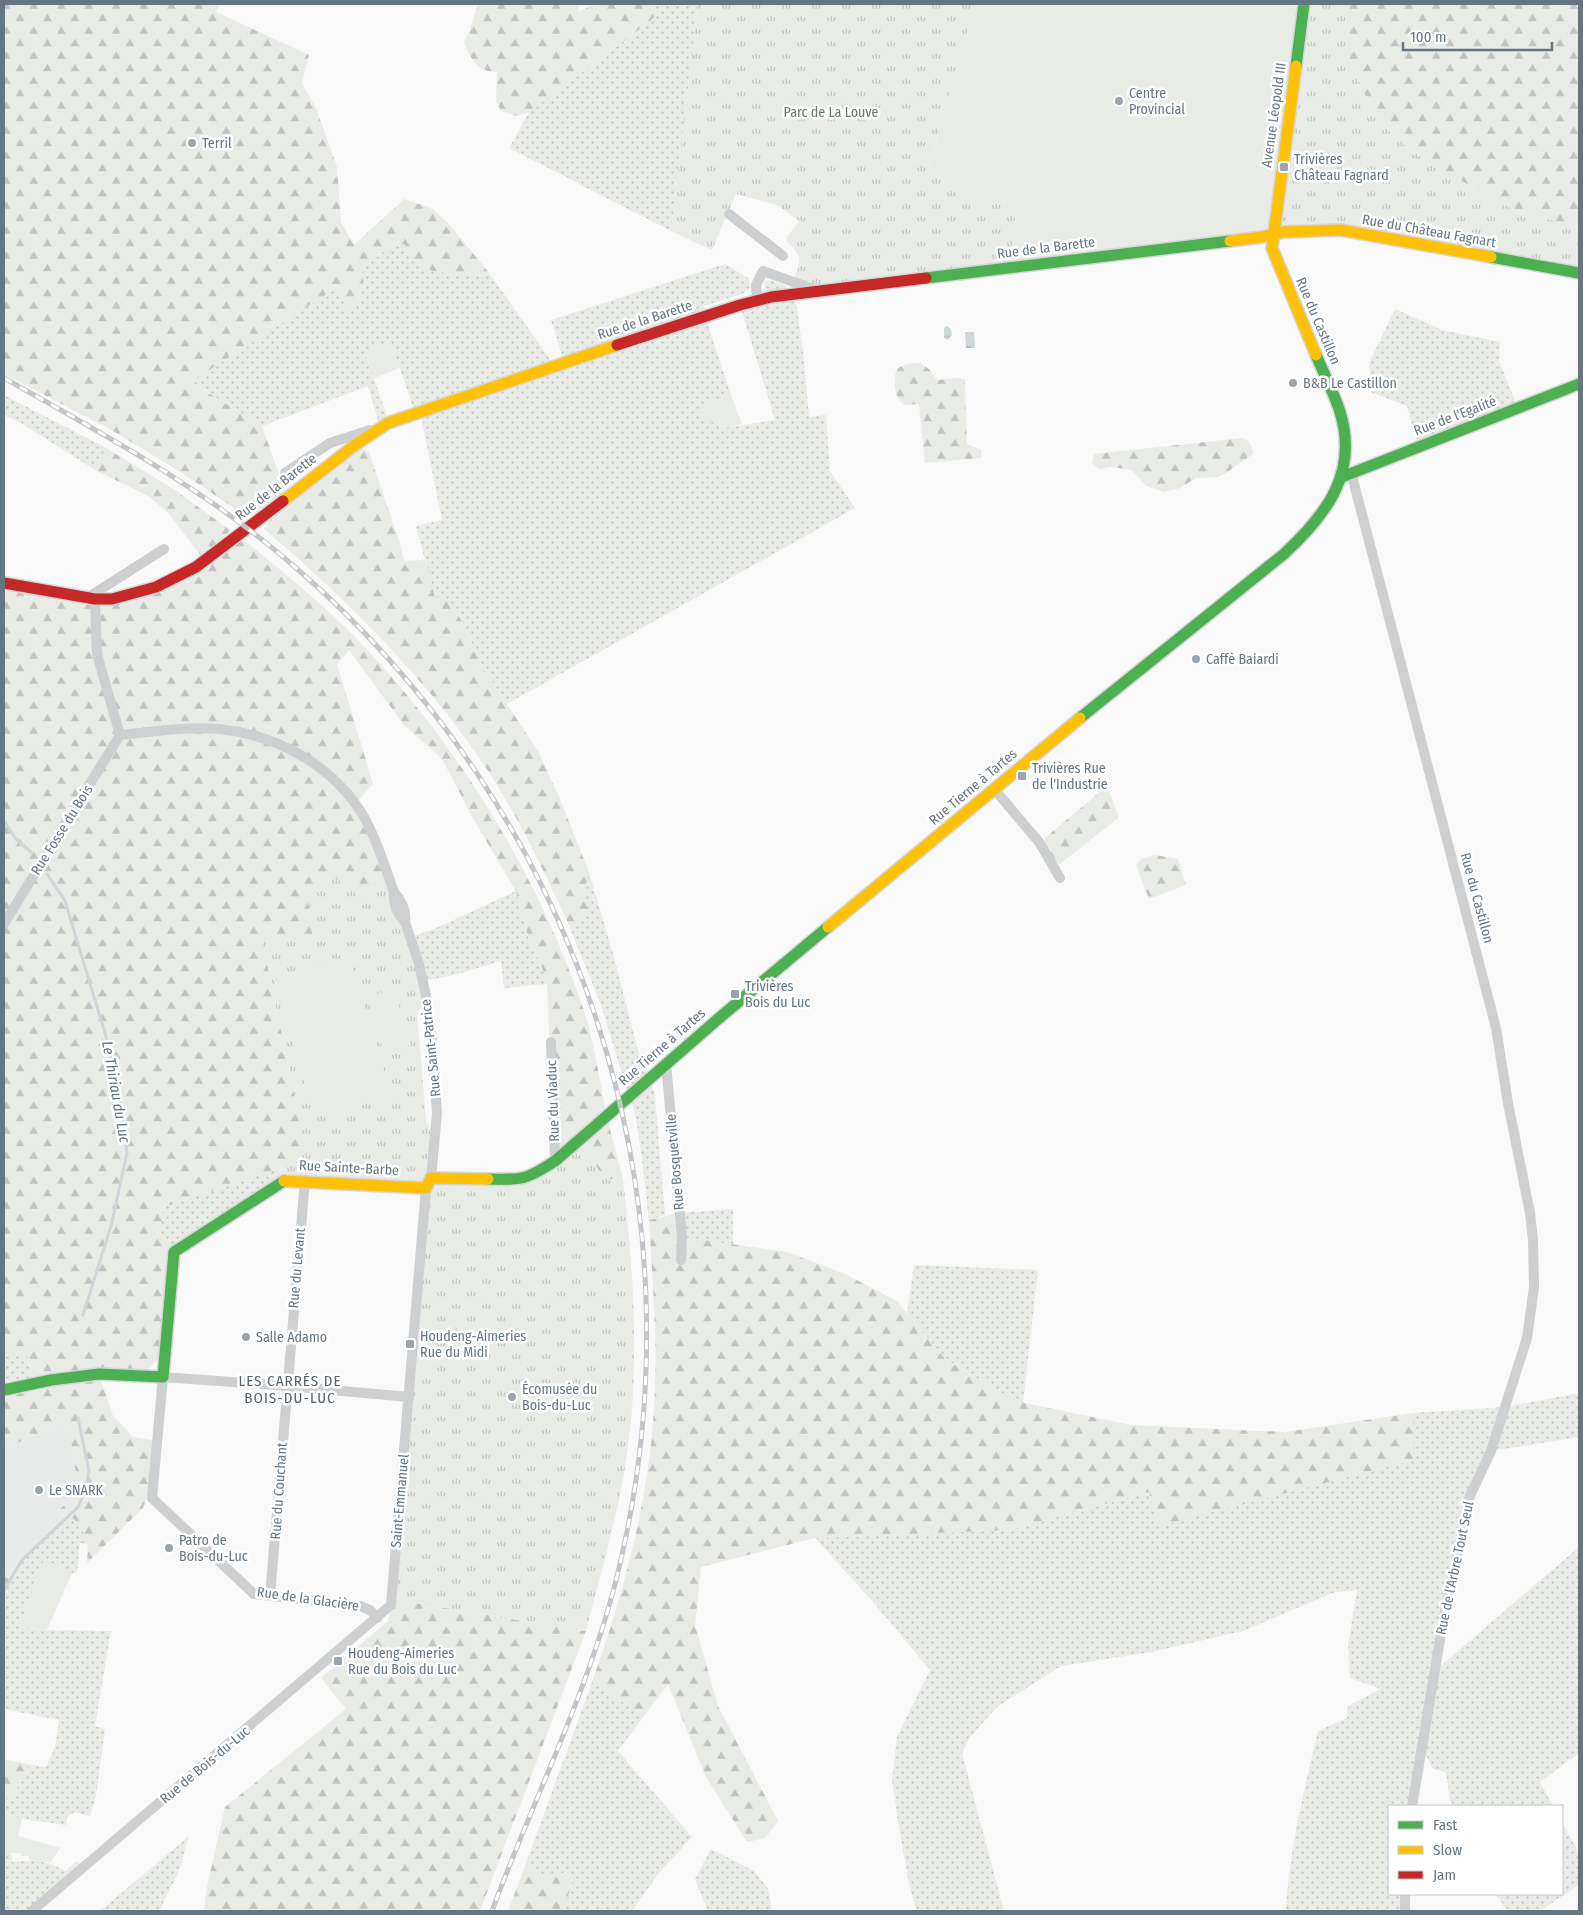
<svg xmlns="http://www.w3.org/2000/svg" width="1583" height="1915" font-family="'Fira Sans Condensed',sans-serif">
  <defs>
    <pattern id="grass-dots" width="8" height="8" patternUnits="userSpaceOnUse" patternTransform="scale(1.25)"><rect width="8" height="8" fill="#e8ebe6"/><path d="M2 2h.1M6 6h.1" fill="none" stroke="#c0c3c0" stroke-width="1.8" stroke-linecap="round"/></pattern>
    <pattern id="forest-firs" width="22" height="20" patternUnits="userSpaceOnUse" patternTransform="scale(1.25)"><rect width="22" height="20" fill="#e8ebe6"/><path d="M5 1l3.5 6h-7zM16 11l3.5 6h-7z" fill="#c0c3c0"/></pattern>
    <pattern id="park-tufts" width="24" height="20" patternUnits="userSpaceOnUse" patternTransform="scale(1.25)"><rect width="24" height="20" fill="#e8ebe6"/><path d="M3 7l-1-3M5 7V3M7 7l1-3M15 17l-1-3M17 17v-4M19 17l1-3" fill="none" stroke="#c0c3c0"/></pattern>
    <pattern id="water-ripples" width="26" height="14" patternUnits="userSpaceOnUse" patternTransform="scale(1.25)"><rect width="26" height="14" fill="#ced6d9"/><path d="M2 4q2-2 4 0t4 0M15 11q2-2 4 0t4 0" fill="none" stroke="#abb2b5"/></pattern>
  </defs>
  <rect width="100%" height="100%" fill="#f9f9f9"/>
  <path fill="#e8e9e9" d="M 62,1426 L 70,1436 L 77,1480 L 70,1501 L 58,1509 L 61,1516 L 49,1533 L 24,1549 L 8,1571 L 4,1572 L 4,1448 Z"/>
  <g fill="url(#grass-dots)">
    <path d="M 650,4 L 698,4 L 671,231 L 509,148 L 529,112 L 648,23 L 654,16 L 654,10 Z"/>
    <path d="M 404,244 L 419,265 L 480,276 L 490,274 L 554,365 L 564,362 L 551,320 L 725,264 L 748,278 L 751,287 L 742,294 L 704,306 L 705,316 L 731,395 L 705,403 L 724,428 L 775,420 L 740,305 L 795,293 L 804,360 L 809,417 L 826,415 L 830,471 L 855,508 L 507,704 L 482,667 L 464,624 L 445,597 L 435,598 L 416,526 L 442,520 L 420,411 L 415,413 L 391,342 L 365,351 L 387,416 L 380,427 L 368,386 L 262,426 L 202,389 L 194,380 L 336,288 L 350,313 L 364,289 L 362,269 L 385,250 Z"/>
    <path d="M 770,280 L 786,286 L 786,289 L 767,291 L 764,285 L 766,281 Z"/>
    <path d="M 1395,309 L 1442,330 L 1500,342 L 1499,361 L 1518,408 L 1418,446 L 1407,406 L 1371,392 L 1369,363 Z"/>
    <path d="M 4,395 L 106,448 L 95,470 L 21,423 L 4,415 Z"/>
    <path d="M 589,872 L 614,957 L 638,1051 L 650,1077 L 655,1096 L 665,1215 L 649,1220 C 646,1196 638,1104 627,1090 L 601,1005 L 568,923 L 575,924 Z"/>
    <path d="M 516,891 L 531,948 L 541,963 L 547,984 L 504,988 L 501,961 L 454,975 L 423,981 L 410,937 L 432,930 Z"/>
    <path d="M 277,1169 L 286,1180 L 174,1252 L 159,1230 L 164,1207 Z"/>
    <path d="M 733,1209 L 733,1245 L 682,1237 L 679,1213 Z"/>
    <path d="M 914,1265 L 1038,1270 L 1023,1403 L 1015,1401 L 945,1359 L 907,1313 Z"/>
    <path d="M 4,1352 L 27,1355 L 32,1384 L 4,1390 Z"/>
    <path d="M 1579,1393 L 1579,1437 L 1491,1451 L 1465,1520 L 1437,1669 L 1579,1547 L 1579,1753 L 1540,1782 L 1553,1806 L 1454,1806 L 1450,1801 L 1446,1772 L 1433,1769 L 1423,1749 L 1412,1806 L 1389,1806 L 1389,1894 L 1405,1894 L 1405,1911 L 1286,1911 C 1289,1850 1304,1791 1318,1731 L 1347,1718 L 1348,1706 L 1381,1689 L 1350,1678 L 1348,1645 L 1357,1590 L 1335,1592 L 1243,1631 L 1152,1652 L 1061,1666 L 997,1707 L 970,1737 L 962,1753 L 1004,1911 L 917,1911 L 910,1889 L 899,1828 L 892,1779 L 897,1737 L 930,1670 L 874,1603 L 815,1538 L 1009,1530 L 1149,1492 L 1159,1525 L 1413,1460 L 1413,1413 L 1505,1407 Z"/>
    <path d="M 70,1515 L 81,1527 L 89,1544 L 80,1543 L 77,1572 L 72,1573 L 44,1560 L 19,1627 L 47,1630 L 111,1631 L 95,1726 L 105,1729 L 96,1796 L 90,1816 L 74,1812 L 67,1817 L 66,1825 L 22,1819 L 4,1814 L 4,1797 L 9,1798 L 14,1796 L 22,1776 L 28,1772 L 27,1764 L 46,1767 L 55,1747 L 59,1720 L 4,1709 L 4,1590 L 22,1560 Z"/>
    <path d="M 592,1682 L 644,1716 L 618,1751 L 692,1837 L 658,1874 L 632,1911 L 563,1911 L 573,1881 L 565,1872 C 536,1883 548,1871 525,1866 Z"/>
    <path d="M 1562,1822 L 1579,1853 L 1579,1885 L 1540,1911 L 1507,1911 L 1496,1894 L 1562,1894 Z"/>
    <path d="M 188,1837 L 180,1869 L 159,1911 L 100,1911 Z"/>
    <path d="M 711,1849 L 754,1871 L 768,1889 L 772,1911 L 708,1911 L 695,1879 Z"/>
    <path d="M 4,1850 L 11,1853 L 12,1862 C 35,1860 45,1859 65,1871 L 77,1861 L 83,1868 L 32,1911 L 4,1911 Z"/>
  </g>
  <g fill="url(#forest-firs)">
    <path d="M 4,4 L 220,4 L 216,12 L 309,55 L 302,83 L 316,108 L 337,167 L 341,222 L 354,245 L 404,199 L 431,208 L 448,223 L 490,274 C 476,277 433,274 421,266 C 414,261 409,251 404,244 L 385,250 L 362,269 L 364,289 L 350,314 L 336,288 L 194,380 L 202,389 L 262,426 L 287,497 L 355,445 L 369,452 L 401,547 L 404,561 L 426,560 L 435,598 L 445,597 L 464,624 L 482,667 L 538,751 L 560,799 L 589,872 L 584,892 L 588,912 L 585,918 L 575,924 L 568,923 C 551,886 534,850 514,814 C 453,704 359,610 264,529 L 286,498 L 247,517 L 182,473 L 113,431 L 4,374 Z"/>
    <path d="M 478,4 L 580,4 L 578,12 L 595,4 L 650,4 L 655,10 L 654,17 L 648,23 L 529,112 L 516,116 L 501,111 L 496,101 L 497,72 C 478,72 470,59 464,42 L 469,32 Z"/>
    <path d="M 1346,4 L 1579,4 L 1579,228 L 1513,209 L 1433,166 L 1407,147 L 1383,125 L 1365,95 L 1348,56 L 1345,28 Z"/>
    <path d="M 920,363 L 929,369 L 937,380 L 959,378 L 965,380 L 967,444 L 981,450 L 981,458 L 925,463 L 919,404 C 914,404 907,406 903,404 C 894,398 891,373 900,367 C 906,363 914,363 920,363 Z"/>
    <path d="M 1242,438 L 1247,440 L 1252,447 L 1253,454 L 1226,473 L 1217,477 L 1196,478 L 1180,488 L 1164,492 L 1146,486 L 1132,470 L 1111,467 L 1099,469 L 1092,463 L 1094,454 Z"/>
    <path d="M 106,448 L 175,490 L 230,530 L 206,560 L 244,540 C 283,572 323,604 359,641 C 456,742 538,874 583,1008 C 594,1042 599,1077 606,1112 C 611,1135 617,1157 623,1179 L 605,1179 L 578,1140 L 555,1161 L 547,984 L 541,963 L 531,948 L 516,891 L 475,822 L 442,759 L 403,724 L 349,650 L 337,664 L 373,784 L 355,804 L 386,869 L 355,894 L 313,941 L 262,939 L 305,1146 L 277,1169 L 164,1207 L 160,1230 L 174,1252 L 165,1352 L 147,1371 L 99,1374 L 113,1416 L 133,1437 L 157,1441 L 152,1498 L 147,1498 L 143,1508 L 87,1563 C 89,1540 87,1532 70,1515 L 22,1560 L 4,1590 L 4,1572 L 8,1571 L 24,1549 L 49,1533 L 61,1516 L 58,1510 L 70,1501 L 77,1480 L 70,1437 L 62,1426 L 4,1448 L 4,1390 L 32,1383 L 27,1356 L 4,1352 L 4,583 L 112,599 L 205,561 L 168,513 L 150,497 L 95,470 Z"/>
    <path d="M 1106,789 L 1110,794 L 1118,815 L 1118,818 L 1060,864 L 1057,863 L 1044,843 L 1045,838 L 1102,790 Z"/>
    <path d="M 1155,855 L 1178,859 L 1186,885 L 1149,899 L 1136,865 L 1141,859 Z"/>
    <path d="M 679,1213 L 682,1237 L 787,1252 L 845,1274 L 897,1301 L 945,1359 L 1015,1401 L 1131,1425 L 1285,1432 L 1413,1413 L 1413,1460 L 1159,1526 L 1149,1492 L 1009,1530 L 815,1538 L 701,1567 L 695,1625 L 718,1706 L 778,1821 L 765,1838 L 747,1842 L 706,1777 L 668,1684 L 644,1716 L 592,1682 C 626,1587 652,1488 655,1387 C 657,1331 652,1275 649,1220 Z"/>
    <path d="M 392,1599 L 586,1631 L 480,1911 L 204,1911 L 207,1887 L 225,1807 L 346,1709 L 321,1678 L 388,1621 Z"/>
    <path d="M 4,1759 L 27,1764 L 28,1772 L 22,1776 L 14,1796 L 9,1798 L 4,1797 Z"/>
    <path d="M 525,1866 C 548,1871 536,1883 565,1872 L 573,1881 L 563,1911 L 508,1911 Z"/>
  </g>
  <g fill="url(#park-tufts)">
    <path d="M 698,4 L 975,4 L 929,168 L 969,195 L 1017,203 L 1009,268 L 817,291 L 793,282 C 799,263 805,258 787,242 L 787,237 L 799,221 L 777,205 L 736,194 L 712,250 L 671,231 Z"/>
    <path d="M 1304,4 L 1346,4 L 1345,28 L 1348,56 L 1365,95 L 1383,125 L 1407,147 L 1433,166 L 1513,209 L 1579,228 L 1579,273 L 1341,230 L 1274,230 Z"/>
    <path d="M 386,869 L 427,1000 L 417,1013 L 426,1119 L 434,1144 L 431,1178 L 517,1180 L 578,1140 L 605,1179 L 623,1179 C 634,1276 641,1376 624,1473 C 615,1527 599,1579 586,1631 L 392,1599 L 426,1188 L 286,1180 L 277,1169 L 305,1146 L 262,939 L 313,940 L 307,894 L 332,874 L 356,894 Z"/>
  </g>
  <g fill="#e8ebe6">
    <path d="M 975,4 L 1304,4 L 1274,230 L 1009,268 L 1017,203 L 969,195 L 929,169 Z"/>
    <path d="M 391,342 L 400,368 L 374,378 L 365,351 Z"/>
    <path d="M 731,395 L 742,424 L 724,428 L 700,416 L 705,403 Z"/>
    <path d="M 350,958 L 391,1095 L 315,1117 L 274,980 Z"/>
    <path d="M 394,989 L 411,1045 L 384,1053 L 367,997 Z"/>
    <path d="M 44,1559 L 72,1573 L 47,1630 L 19,1627 Z"/>
    <path d="M 4,1814 L 22,1819 L 18,1836 L 60,1848 L 51,1862 L 29,1860 L 29,1856 L 21,1856 L 21,1853 L 11,1853 L 4,1850 Z"/>
  </g>
  <g fill="url(#water-ripples)">
    <path d="M 947,326 L 951,329 L 952,335 L 948,340 L 944,338 L 944,328 Z"/>
    <path d="M 965,332 L 974,332 L 975,348 L 966,348 Z"/>
  </g>
  <g fill="none" stroke-linecap="round" stroke-linejoin="round">
    <g stroke="#ced6d9" stroke-width="3">
      <path d="M 4,821 L 16,839 L 31,852"/>
      <path d="M 47,874 L 65,901 L 105,1033 L 119,1094 L 127,1153 L 111,1226 L 83,1315"/>
      <path d="M 4,1590 L 22,1560 L 78,1507 L 86,1489 L 89,1471 L 78,1418"/>
    </g>
    <g stroke="#d5d6d7" stroke-width="14">
      <g id="fast">
        <path d="M 1296,66 L 1304,4"/>
        <path d="M 1491,257 L 1579,273"/>
        <path d="M 926,278 L 1230,241"/>
        <path d="M 1342,477 L 1579,384"/>
        <path d="M 1080,718 L 1284,554 C 1326,515 1359,473 1340,412 C 1334,393 1324,374 1316,355"/>
        <path d="M 488,1179 C 523,1180 526,1180 555,1161 L 718,1019 L 828,927"/>
        <path d="M 4,1390 L 51,1380 L 99,1374 L 163,1377 L 174,1252 L 284,1181"/>
      </g>
    </g>
    <g stroke="#d5d6d7" stroke-width="14">
      <g id="slow">
        <path d="M 1296,66 L 1272,248 L 1316,355"/>
        <path d="M 1230,241 L 1262,237 L 1284,232 L 1341,230 L 1491,257"/>
        <path d="M 283,501 L 355,445 L 388,423 L 617,345"/>
        <path d="M 828,927 L 1080,718"/>
        <path d="M 284,1181 L 426,1188 L 431,1178 L 488,1179"/>
      </g>
    </g>
    <g stroke="#d5d6d7" stroke-width="14">
      <g id="jam">
        <path d="M 617,345 L 740,305 L 771,297 L 926,278"/>
        <path d="M 4,583 L 95,599 L 112,599 L 156,587 L 196,567 L 283,501"/>
      </g>
    </g>
    <g stroke="#cecfd0" stroke-width="10">
      <path d="M 729,214 L 783,256"/>
      <path d="M 757,300 L 756,285 L 763,271 L 813,289"/>
      <path d="M 1351,472 L 1496,1028 L 1508,1103 L 1530,1213 L 1533,1240 L 1534,1287 L 1527,1338 L 1491,1451 L 1470,1496 L 1465,1520 L 1444,1616 L 1412,1806"/>
      <path d="M 285,473 L 330,443 L 370,430"/>
      <path d="M 87,598 L 164,549"/>
      <path d="M 95,599 L 97,654 L 120,735"/>
      <path d="M 120,735 C 153,732 187,726 219,729 C 278,735 334,766 364,817 C 377,840 385,867 394,892 C 401,900 407,911 405,922"/>
      <path d="M 994,789 L 1039,842 L 1060,878"/>
      <path d="M 394,892 C 393,903 396,913 405,922 L 419,964 L 427,1000 L 432,1038 L 437,1113 L 431,1178"/>
      <path d="M 4,924 L 120,735"/>
      <path d="M 551,1042 L 555,1161"/>
      <path d="M 666,1064 L 682,1237 L 681,1260"/>
      <path d="M 270,1596 L 305,1180"/>
      <path d="M 377,1618 L 370,1610 L 360,1606 L 254,1594 L 152,1498 L 163,1377 L 287,1386 L 409,1397"/>
      <path d="M 1405,1894 L 1405,1911"/>
      <path d="M 32,1911 L 391,1605 L 426,1188"/>
    </g>
    <use href="#fast" stroke="#4caf50" stroke-width="11"/>
    <use href="#slow" stroke="#ffc107" stroke-width="11"/>
    <use href="#jam" stroke="#c62828" stroke-width="11"/>
    <g stroke="#c3c5c6" stroke-width="5">
      <path id="rail" d="M 4,378 C 105,435 207,490 295,567 C 581,814 707,1200 619,1568 C 591,1687 534,1797 492,1911"/>
    </g>
    <use href="#rail" stroke="#fff" stroke-width="3" stroke-dasharray="9" stroke-linecap="butt"/>
  </g>
  <g fill="#99a4ac" stroke="#fff" stroke-width="2">
    <circle cx="1119" cy="101" r="5"/>
    <circle cx="192" cy="143" r="5"/>
    <rect x="1279" y="162" width="10" height="10" rx="2.5"/>
    <circle cx="1293" cy="383" r="5"/>
    <circle cx="1196" cy="659" r="5"/>
    <rect x="1017" y="771" width="10" height="10" rx="2.5"/>
    <rect x="730" y="989" width="10" height="10" rx="2.5"/>
    <circle cx="246" cy="1337" r="5"/>
    <rect x="405" y="1339" width="10" height="10" rx="2.5"/>
    <circle cx="512" cy="1397" r="5"/>
    <circle cx="39" cy="1490" r="5"/>
    <circle cx="169" cy="1548" r="5"/>
    <rect x="333" y="1656" width="10" height="10" rx="2.5"/>
  </g>
  <g text-anchor="middle" dominant-baseline="central" stroke-width="5" stroke-linejoin="round" paint-order="stroke">
    <g font-size="14" fill="#657683" stroke="#fff" text-anchor="start">
      <text x="1129" y="93">Centre<tspan x="1129" dy="16">Provincial</tspan></text>
      <text x="202" y="143">Terril</text>
      <text x="1294" y="159">Trivières<tspan x="1294" dy="16">Château Fagnard</tspan></text>
      <text x="1303" y="383">B&amp;B Le Castillon</text>
      <text x="1206" y="659">Caffè Baiardi</text>
      <text x="1032" y="768">Trivières Rue<tspan x="1032" dy="16">de l'Industrie</tspan></text>
      <text x="745" y="986">Trivières<tspan x="745" dy="16">Bois du Luc</tspan></text>
      <text x="420" y="1336">Houdeng-Aimeries<tspan x="420" dy="16">Rue du Midi</tspan></text>
      <text x="256" y="1337">Salle Adamo</text>
      <text x="522" y="1389">Écomusée du<tspan x="522" dy="16">Bois-du-Luc</tspan></text>
      <text x="49" y="1490">Le SNARK</text>
      <text x="179" y="1540">Patro de<tspan x="179" dy="16">Bois-du-Luc</tspan></text>
      <text x="348" y="1653">Houdeng-Aimeries<tspan x="348" dy="16">Rue du Bois du Luc</tspan></text>
    </g>
    <g font-size="14" fill="#687a64" stroke="#fff">
      <text x="831" y="112">Parc de La Louve</text>
    </g>
    <g font-size="14" fill="#657683" stroke="#fff">
      <text transform="translate(1274 115) rotate(-82)">Avenue Léopold III</text>
      <text transform="translate(1429 231) rotate(10)">Rue du Château Fagnart</text>
      <text transform="translate(1046 248) rotate(-7)">Rue de la Barette</text>
      <text transform="translate(645 320) rotate(-18)">Rue de la Barette</text>
      <text transform="translate(1318 321) rotate(67)">Rue du Castillon</text>
      <text transform="translate(1455 416) rotate(-21)">Rue de l'Egalité</text>
      <text transform="translate(276 487) rotate(-38)">Rue de la Barette</text>
      <text transform="translate(973 787) rotate(-40)">Rue Tierne à Tartes</text>
      <text transform="translate(62 830) rotate(-58)">Rue Fosse du Bois</text>
      <text transform="translate(1477 898) rotate(75)">Rue du Castillon</text>
      <text transform="translate(662 1047) rotate(-41)">Rue Tierne à Tartes</text>
      <text transform="translate(431 1048) rotate(-96)">Rue Saint-Patrice</text>
      <text transform="translate(553 1101) rotate(-92)">Rue du Viaduc</text>
      <text transform="translate(675 1162) rotate(-95)">Rue Bosquetville</text>
      <text transform="translate(349 1168) rotate(3)">Rue Sainte-Barbe</text>
      <text transform="translate(297 1268) rotate(-85)">Rue du Levant</text>
      <text transform="translate(279 1491) rotate(-86)">Rue du Couchant</text>
      <text transform="translate(400 1501) rotate(-85)">Saint-Emmanuel</text>
      <text transform="translate(1455 1568) rotate(-78)">Rue de l'Arbre Tout Seul</text>
      <text transform="translate(308 1599) rotate(8)">Rue de la Glacière</text>
      <text transform="translate(205 1765) rotate(-40)">Rue de Bois-du-Luc</text>
    </g>
    <g font-size="15" font-style="italic" fill="#60757c" stroke="#fff">
      <text transform="translate(116 1092) rotate(80)">Le Thiriau du Luc</text>
    </g>
    <g font-size="15" letter-spacing="1" fill="#57646e" stroke="#fff">
      <text x="290" y="1381">LES CARRÉS DE<tspan x="290" dy="17">BOIS-DU-LUC</tspan></text>
    </g>
  </g>
  <rect width="1583" height="1915" fill="none" stroke="#657683" stroke-width="10"/>
  <rect x="1388" y="1805" width="175" height="90" fill="#ffffff" stroke="#c1c8cd"/>
  <rect x="1398" y="1821" width="25" height="8" fill="#4caf50" stroke="#c1c8cd"/>
  <text x="1433" y="1830" font-size="15" fill="#657683">Fast</text>
  <rect x="1398" y="1846" width="25" height="8" fill="#ffc107" stroke="#c1c8cd"/>
  <text x="1433" y="1855" font-size="15" fill="#657683">Slow</text>
  <rect x="1398" y="1871" width="25" height="8" fill="#c62828" stroke="#c1c8cd"/>
  <text x="1433" y="1880" font-size="15" fill="#657683">Jam</text>
  <path d="M1403 42v8h149v-8" fill="none" stroke="#657683" stroke-width="2.5"/>
  <text x="1410" y="42" font-size="15" fill="#657683" stroke="#ffffff" stroke-width="4" paint-order="stroke">100 m</text>
</svg>
